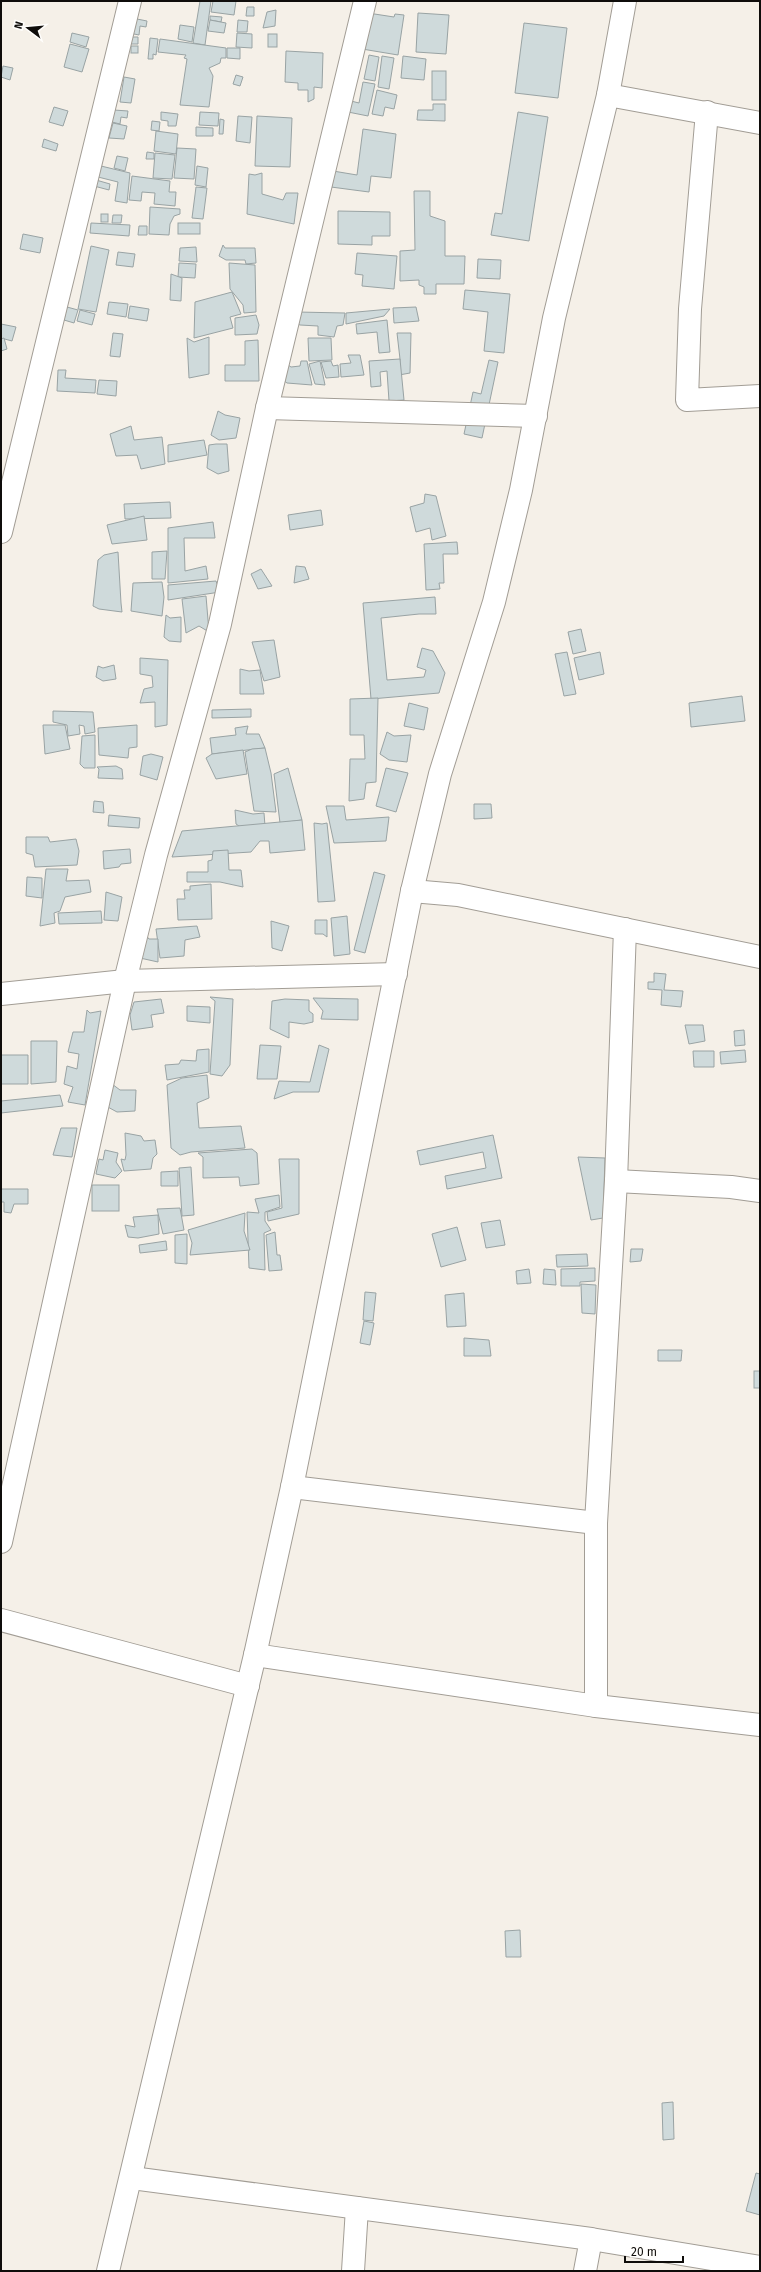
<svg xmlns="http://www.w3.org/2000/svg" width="761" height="2272" font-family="'Fira Sans',sans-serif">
  <rect width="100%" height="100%" fill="#f5f0e8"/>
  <g fill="#cfdadb" stroke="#99a3a4">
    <path d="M 200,1 L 211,1 L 205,45 L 193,43 Z"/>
    <path d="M 213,1 L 236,1 L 234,15 L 211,12 Z"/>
    <path d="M 247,7 L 254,7 L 254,16 L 246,16 Z"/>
    <path d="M 276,10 L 275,26 L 263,28 L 267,12 Z"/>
    <path d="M 368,13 L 394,17 L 395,14 L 404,15 L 398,55 L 362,49 Z"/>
    <path d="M 418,13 L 449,15 L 446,54 L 416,52 Z"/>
    <path d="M 210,16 L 222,17 L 221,22 L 210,20 Z"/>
    <path d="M 132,18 L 147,21 L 146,27 L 140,26 L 139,35 L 129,33 Z"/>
    <path d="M 210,20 L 226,23 L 224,33 L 208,31 Z"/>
    <path d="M 238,20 L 248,21 L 247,32 L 237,32 Z"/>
    <path d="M 524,23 L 567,28 L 558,98 L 515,93 Z"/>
    <path d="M 180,25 L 194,27 L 192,42 L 178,39 Z"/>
    <path d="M 72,33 L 89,37 L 86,47 L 70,42 Z"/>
    <path d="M 237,33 L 252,34 L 252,48 L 236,47 Z"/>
    <rect x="268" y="34" width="9" height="13"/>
    <path d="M 132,37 L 138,37 L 138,44 L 131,44 Z"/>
    <path d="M 150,38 L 158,39 L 156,55 L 153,54 L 153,59 L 148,59 Z"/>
    <path d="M 160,39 L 226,48 L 226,58 L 221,58 L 220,63 L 209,68 L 213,76 L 209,107 L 180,105 L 187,59 L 184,58 L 186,55 L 158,52 Z"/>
    <path d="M 70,44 L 89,49 L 82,72 L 64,67 Z"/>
    <rect x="131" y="46" width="7" height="7"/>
    <path d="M 227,48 L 240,48 L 240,59 L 227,58 Z"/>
    <path d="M 286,51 L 323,53 L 322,88 L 314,87 L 314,99 L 308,102 L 308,90 L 298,90 L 298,83 L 285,82 Z"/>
    <path d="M 369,55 L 379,57 L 375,81 L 364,79 Z"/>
    <path d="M 382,56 L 394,58 L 389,89 L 378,87 Z"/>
    <path d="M 403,56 L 426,59 L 424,80 L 401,78 Z"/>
    <path d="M 3,66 L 13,68 L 10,80 L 1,77 Z"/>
    <rect x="432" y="71" width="14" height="29"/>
    <path d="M 236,75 L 243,77 L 240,86 L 233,84 Z"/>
    <path d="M 124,77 L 135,79 L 131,103 L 120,102 Z"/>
    <path d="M 363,82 L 375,84 L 368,116 L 348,112 L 351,101 L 359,103 Z"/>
    <path d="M 377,90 L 397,95 L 394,109 L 385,107 L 383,116 L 372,114 Z"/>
    <path d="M 433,104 L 445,104 L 445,121 L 417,120 L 418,110 L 433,110 Z"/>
    <path d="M 54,107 L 68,111 L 63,126 L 49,122 Z"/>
    <path d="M 114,110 L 128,111 L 127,118 L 121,117 L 120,124 L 112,122 Z"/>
    <path d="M 161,112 L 178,114 L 176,126 L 168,126 L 168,121 L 161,120 Z"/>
    <path d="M 200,112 L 219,113 L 218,126 L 199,125 Z"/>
    <path d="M 518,112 L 548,117 L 529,241 L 491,235 L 495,213 L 502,214 Z"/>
    <path d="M 238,116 L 252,117 L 250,143 L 236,141 Z"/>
    <path d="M 257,116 L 292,118 L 290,167 L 255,166 Z"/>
    <path d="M 220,119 L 224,120 L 223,134 L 219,134 Z"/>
    <path d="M 152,121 L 160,122 L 159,131 L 151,130 Z"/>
    <path d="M 113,123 L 127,126 L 124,139 L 109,138 Z"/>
    <path d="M 196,127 L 213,128 L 213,136 L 196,136 Z"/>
    <path d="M 363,129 L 396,134 L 391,178 L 371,176 L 369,192 L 331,187 L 333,171 L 357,175 Z"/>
    <path d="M 156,131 L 178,134 L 176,154 L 154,151 Z"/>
    <path d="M 44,139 L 58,144 L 56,151 L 42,147 Z"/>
    <path d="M 177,148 L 196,149 L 194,179 L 174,178 Z"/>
    <path d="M 147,152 L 154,153 L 154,159 L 146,159 Z"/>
    <path d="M 155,153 L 175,155 L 172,179 L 153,178 Z"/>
    <path d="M 117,156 L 128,158 L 125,171 L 114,168 Z"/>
    <path d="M 101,166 L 130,173 L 127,203 L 115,201 L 118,182 L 98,177 Z"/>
    <path d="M 197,166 L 208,168 L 206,187 L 195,185 Z"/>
    <path d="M 262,173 L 262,194 L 283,200 L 286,193 L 298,193 L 294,224 L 247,214 L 249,174 L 255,175 Z"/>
    <path d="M 132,176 L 170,181 L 169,192 L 176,192 L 175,206 L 154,204 L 155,193 L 142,192 L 141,201 L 129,200 Z"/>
    <path d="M 96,180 L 110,184 L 109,190 L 94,186 Z"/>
    <path d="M 196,187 L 207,188 L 203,219 L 192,218 Z"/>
    <path d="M 414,191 L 430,191 L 430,216 L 445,221 L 445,256 L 465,256 L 464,284 L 436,284 L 436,294 L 424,294 L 424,287 L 419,285 L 419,280 L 400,281 L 400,251 L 415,250 Z"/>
    <path d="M 150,207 L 180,209 L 180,214 L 174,216 L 170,224 L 169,235 L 149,234 Z"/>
    <path d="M 338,211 L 390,212 L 390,236 L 372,236 L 372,245 L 338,244 Z"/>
    <rect x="101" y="214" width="7" height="8"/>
    <path d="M 113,215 L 122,215 L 121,223 L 112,223 Z"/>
    <path d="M 91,223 L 130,225 L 129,236 L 90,233 Z"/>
    <rect x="178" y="223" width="22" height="11"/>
    <path d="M 139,226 L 147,226 L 147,235 L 138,235 Z"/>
    <path d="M 23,234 L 43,238 L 40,253 L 20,249 Z"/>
    <path d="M 223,245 L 225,248 L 255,248 L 256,263 L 246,264 L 245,260 L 226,260 L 219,256 Z"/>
    <path d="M 91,246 L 109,250 L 96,312 L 78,309 Z"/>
    <path d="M 196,247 L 197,262 L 179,261 L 180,248 Z"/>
    <path d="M 118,252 L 135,254 L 133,267 L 116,265 Z"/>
    <path d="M 357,253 L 397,256 L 394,289 L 362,286 L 363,275 L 355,274 Z"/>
    <path d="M 478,259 L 501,260 L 500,279 L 477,278 Z"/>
    <path d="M 179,263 L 196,264 L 195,278 L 178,277 Z"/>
    <path d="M 229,263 L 255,265 L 256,312 L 244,313 L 243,305 L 230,289 Z"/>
    <path d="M 171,274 L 182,278 L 181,301 L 170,300 Z"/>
    <path d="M 465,290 L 510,294 L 504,353 L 484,351 L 488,312 L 463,309 Z"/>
    <path d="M 232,292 L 241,314 L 230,317 L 233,328 L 194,338 L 195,302 Z"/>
    <path d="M 109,302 L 128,304 L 126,317 L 107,314 Z"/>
    <path d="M 130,306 L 149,309 L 147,321 L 128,318 Z"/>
    <path d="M 67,307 L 78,310 L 74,323 L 64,320 Z"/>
    <path d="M 416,307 L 419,321 L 394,323 L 393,308 Z"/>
    <path d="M 390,309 L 384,316 L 346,324 L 346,313 Z"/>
    <path d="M 80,310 L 95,314 L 92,325 L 77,321 Z"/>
    <path d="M 297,312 L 345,313 L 343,325 L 337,326 L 334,337 L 318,335 L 318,326 L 300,325 L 294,322 Z"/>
    <path d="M 256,315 L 259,325 L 257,334 L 235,335 L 235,318 Z"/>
    <path d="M 387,320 L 390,352 L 379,353 L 377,332 L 357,334 L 356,324 Z"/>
    <path d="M 1,324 L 16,327 L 12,341 L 1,338 Z"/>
    <path d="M 113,333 L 123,334 L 120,357 L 110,356 Z"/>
    <path d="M 397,333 L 411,333 L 410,373 L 399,375 L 400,359 Z"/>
    <path d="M 209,337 L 209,374 L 189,378 L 187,338 L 194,342 Z"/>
    <path d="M 4,338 L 7,349 L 1,351 L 1,339 Z"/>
    <path d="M 308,338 L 331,338 L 332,360 L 309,361 Z"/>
    <path d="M 258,340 L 259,381 L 225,381 L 225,365 L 245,365 L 245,341 Z"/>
    <path d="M 348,355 L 360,355 L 364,375 L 341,377 L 340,364 L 351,363 Z"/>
    <path d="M 400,359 L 404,400 L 389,401 L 387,371 L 380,372 L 381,386 L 371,387 L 369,361 Z"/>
    <path d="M 489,360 L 498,362 L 482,438 L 464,434 L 473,392 L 481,394 Z"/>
    <path d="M 301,361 L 307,361 L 312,385 L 287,383 L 279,377 L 284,362 L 291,367 L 300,366 Z"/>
    <path d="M 320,361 L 325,385 L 315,384 L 309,364 Z"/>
    <path d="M 331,361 L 333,366 L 338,365 L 339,377 L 326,378 L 321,362 Z"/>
    <path d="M 58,370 L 66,370 L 65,378 L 96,380 L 95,393 L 57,391 Z"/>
    <path d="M 99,380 L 117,381 L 116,396 L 97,394 Z"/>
    <path d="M 218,411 L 225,415 L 240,418 L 236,438 L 219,440 L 211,435 Z"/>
    <path d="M 131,426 L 134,440 L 162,437 L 165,464 L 141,469 L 137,455 L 116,456 L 110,434 Z"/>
    <path d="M 204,440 L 207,455 L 168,462 L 168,445 Z"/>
    <path d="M 216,444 L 227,444 L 229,471 L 218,474 L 207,468 L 209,445 Z"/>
    <path d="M 425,494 L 436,496 L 446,536 L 432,540 L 430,528 L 416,532 L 410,507 L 424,503 Z"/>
    <path d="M 170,502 L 171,518 L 125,519 L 124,504 Z"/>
    <path d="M 321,510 L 323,525 L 290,530 L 288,515 Z"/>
    <path d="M 144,516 L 147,540 L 112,544 L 107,525 Z"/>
    <path d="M 213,522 L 215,538 L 184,538 L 185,571 L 206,566 L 208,579 L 168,583 L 168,528 Z"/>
    <path d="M 457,542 L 458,554 L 443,554 L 444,583 L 439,583 L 440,589 L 426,590 L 424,544 Z"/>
    <path d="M 167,551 L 165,579 L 152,579 L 152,552 Z"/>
    <path d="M 118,552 L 121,603 L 122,612 L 99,609 L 93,606 L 98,560 L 104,555 Z"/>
    <path d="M 296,566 L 305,567 L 309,579 L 294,583 Z"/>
    <path d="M 261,569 L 272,586 L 258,589 L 251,574 Z"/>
    <path d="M 216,581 L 220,592 L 168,600 L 168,585 Z"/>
    <path d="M 162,582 L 164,597 L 162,616 L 131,611 L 133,583 Z"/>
    <path d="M 206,596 L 209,632 L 199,626 L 186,633 L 182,599 Z"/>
    <path d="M 435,597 L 436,614 L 419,614 L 381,618 L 387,680 L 424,677 L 426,670 L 417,667 L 422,648 L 433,651 L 445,673 L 439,693 L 371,699 L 363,603 Z"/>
    <path d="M 166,615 L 170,618 L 181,617 L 181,642 L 169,641 L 164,637 Z"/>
    <path d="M 581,629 L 586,651 L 573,654 L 568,632 Z"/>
    <path d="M 274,640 L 280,677 L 264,681 L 252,642 Z"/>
    <path d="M 567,652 L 576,694 L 564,696 L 555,654 Z"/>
    <path d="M 600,652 L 604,674 L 579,680 L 574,658 Z"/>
    <path d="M 140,658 L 168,660 L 167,725 L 155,727 L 155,702 L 140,703 L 144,689 L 153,687 L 152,676 L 140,674 Z"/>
    <path d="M 114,665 L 116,679 L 103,681 L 96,677 L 98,666 L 103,668 Z"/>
    <path d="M 240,669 L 249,671 L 260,670 L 264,694 L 240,694 Z"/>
    <path d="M 742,696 L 745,721 L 691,727 L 689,703 Z"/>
    <path d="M 378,698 L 376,782 L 366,783 L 364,799 L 349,801 L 350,759 L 365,759 L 364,735 L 350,735 L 350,699 Z"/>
    <path d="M 409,703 L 428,708 L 424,730 L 404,726 Z"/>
    <path d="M 251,709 L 251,717 L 212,718 L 212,710 Z"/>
    <path d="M 53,711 L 93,712 L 95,732 L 85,734 L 84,726 L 79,725 L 80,734 L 68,736 L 67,725 L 53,722 Z"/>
    <path d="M 43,725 L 65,725 L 70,749 L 45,754 Z"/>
    <path d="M 137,725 L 137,747 L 129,748 L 128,758 L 99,755 L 98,728 Z"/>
    <path d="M 248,726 L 246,734 L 259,734 L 265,748 L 212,754 L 210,738 L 236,735 L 235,728 Z"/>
    <path d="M 387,732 L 394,736 L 411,735 L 407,762 L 389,760 L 380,754 Z"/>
    <path d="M 95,735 L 95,768 L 84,768 L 80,764 L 82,736 Z"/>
    <path d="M 265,748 L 271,773 L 276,812 L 254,811 L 245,752 L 252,749 Z"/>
    <path d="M 243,750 L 247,774 L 216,779 L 206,758 L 212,754 Z"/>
    <path d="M 151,754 L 163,757 L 157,780 L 140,775 L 143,756 Z"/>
    <path d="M 116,766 L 122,769 L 123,779 L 98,778 L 99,769 L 97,767 Z"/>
    <path d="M 288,768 L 302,820 L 280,823 L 274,774 Z"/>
    <path d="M 386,768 L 408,773 L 396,812 L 376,806 Z"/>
    <path d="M 94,801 L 103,802 L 104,813 L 93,812 Z"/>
    <path d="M 474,804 L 491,804 L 492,818 L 474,819 Z"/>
    <path d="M 326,806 L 344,806 L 346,820 L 389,817 L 386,841 L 334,843 Z"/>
    <path d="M 235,810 L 253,814 L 264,813 L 265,826 L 242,828 L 236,824 Z"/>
    <path d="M 109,815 L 140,818 L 139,828 L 108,826 Z"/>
    <path d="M 302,820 L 305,850 L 270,853 L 269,841 L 260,841 L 251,852 L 172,857 L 182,831 Z"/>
    <path d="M 314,823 L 322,824 L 327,823 L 335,901 L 318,902 Z"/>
    <path d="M 26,837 L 48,837 L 50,842 L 76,839 L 79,851 L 77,865 L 35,867 L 33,855 L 26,853 Z"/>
    <path d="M 130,849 L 131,863 L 121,864 L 119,867 L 104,869 L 103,851 Z"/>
    <path d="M 228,850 L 229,870 L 241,870 L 243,887 L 220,882 L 187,882 L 187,872 L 208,872 L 208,861 L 212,860 L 213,851 Z"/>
    <path d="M 46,869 L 68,869 L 66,881 L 89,880 L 91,892 L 65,897 L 60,911 L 54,913 L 55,923 L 40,926 Z"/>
    <path d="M 374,872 L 385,875 L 365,953 L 354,950 Z"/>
    <path d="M 27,877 L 42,878 L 42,898 L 26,896 Z"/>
    <path d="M 211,884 L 212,919 L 178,920 L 177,899 L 185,899 L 184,890 L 190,890 L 190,886 Z"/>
    <path d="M 106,892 L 122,897 L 118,921 L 104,920 Z"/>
    <path d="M 101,911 L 102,923 L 59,924 L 58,913 Z"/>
    <path d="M 347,916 L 350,954 L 334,956 L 331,918 Z"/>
    <path d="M 315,920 L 327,920 L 327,937 L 323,934 L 315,934 Z"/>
    <path d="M 271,921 L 289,926 L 282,951 L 272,948 Z"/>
    <path d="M 197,926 L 200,937 L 185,940 L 184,956 L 160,958 L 156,929 Z"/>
    <path d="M 145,934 L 149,939 L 158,939 L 158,962 L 140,958 Z"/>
    <path d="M 654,973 L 666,974 L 664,990 L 683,991 L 681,1007 L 661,1005 L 662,990 L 648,989 L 648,982 L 654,982 Z"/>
    <path d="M 210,997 L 233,999 L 230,1065 L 222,1076 L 210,1074 L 215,1001 Z"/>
    <path d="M 313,998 L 358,999 L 358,1020 L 321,1019 L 323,1011 Z"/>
    <path d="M 161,999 L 164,1013 L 151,1015 L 153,1027 L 132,1030 L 130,1015 L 134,1002 Z"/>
    <path d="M 285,999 L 309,1000 L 309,1011 L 313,1014 L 313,1022 L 304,1024 L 289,1022 L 289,1038 L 270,1029 L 272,1001 Z"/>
    <path d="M 187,1006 L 210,1007 L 210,1023 L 187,1021 Z"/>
    <path d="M 87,1010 L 90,1013 L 101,1011 L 85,1105 L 68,1102 L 73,1087 L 64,1084 L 67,1066 L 77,1069 L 79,1054 L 68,1052 L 73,1032 L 84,1032 Z"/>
    <path d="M 685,1025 L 703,1025 L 705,1041 L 689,1044 Z"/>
    <path d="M 744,1030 L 745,1045 L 735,1046 L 734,1031 Z"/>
    <path d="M 31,1041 L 57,1041 L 56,1082 L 31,1084 Z"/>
    <path d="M 260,1045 L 281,1046 L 277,1079 L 257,1079 Z"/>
    <path d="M 319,1045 L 329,1049 L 319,1092 L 293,1092 L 274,1099 L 279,1081 L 310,1082 Z"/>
    <path d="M 209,1049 L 209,1072 L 167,1080 L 165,1065 L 179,1064 L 181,1060 L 196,1061 L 197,1050 Z"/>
    <path d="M 745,1050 L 746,1062 L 721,1064 L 720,1052 Z"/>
    <path d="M 693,1051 L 714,1051 L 714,1067 L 694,1067 Z"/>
    <path d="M 1,1052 L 1,1055 L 28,1055 L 28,1084 L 1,1084 Z"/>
    <path d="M 207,1075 L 209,1098 L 197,1103 L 199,1128 L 241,1126 L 245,1148 L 191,1152 L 180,1155 L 171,1148 L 167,1085 L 182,1078 Z"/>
    <path d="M 112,1084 L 120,1090 L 136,1090 L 135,1111 L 117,1112 L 106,1106 Z"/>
    <path d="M 60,1095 L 63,1106 L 1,1113 L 1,1101 Z"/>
    <path d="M 61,1128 L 77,1128 L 72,1157 L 53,1155 Z"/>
    <path d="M 125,1133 L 141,1136 L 144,1141 L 155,1140 L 157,1154 L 153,1158 L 151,1169 L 124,1171 L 121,1159 L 125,1160 L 126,1155 Z"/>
    <path d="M 493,1135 L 502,1178 L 447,1189 L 445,1176 L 486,1168 L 483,1152 L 420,1165 L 417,1151 Z"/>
    <path d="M 252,1149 L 257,1153 L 259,1184 L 240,1186 L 239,1177 L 203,1178 L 203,1157 L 198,1153 Z"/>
    <path d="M 105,1150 L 118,1153 L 116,1162 L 122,1171 L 115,1178 L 96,1174 L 99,1159 L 103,1160 Z"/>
    <path d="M 578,1157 L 605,1158 L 603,1218 L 591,1220 Z"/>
    <path d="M 279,1159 L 299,1159 L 299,1214 L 268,1221 L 267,1212 L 282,1208 Z"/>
    <path d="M 191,1167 L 194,1215 L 182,1216 L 179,1168 Z"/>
    <path d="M 178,1171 L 178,1186 L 161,1186 L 161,1172 Z"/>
    <rect x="92" y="1185" width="27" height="26"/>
    <path d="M 1,1189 L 28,1189 L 28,1204 L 14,1204 L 11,1213 L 4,1212 L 4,1202 L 1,1202 Z"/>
    <path d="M 279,1195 L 280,1207 L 265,1212 L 265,1221 L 271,1230 L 264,1233 L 265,1270 L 249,1268 L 247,1212 L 259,1213 L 255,1199 Z"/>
    <path d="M 180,1208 L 184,1230 L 163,1234 L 157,1209 Z"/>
    <path d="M 245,1213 L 244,1231 L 250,1250 L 190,1255 L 192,1243 L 188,1230 Z"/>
    <path d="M 158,1215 L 159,1234 L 138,1238 L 128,1237 L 125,1225 L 135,1227 L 133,1217 Z"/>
    <path d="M 500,1220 L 505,1245 L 486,1248 L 481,1223 Z"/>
    <path d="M 457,1227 L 466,1260 L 441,1267 L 432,1234 Z"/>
    <path d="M 275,1232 L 277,1255 L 280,1255 L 282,1270 L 269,1271 L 266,1235 Z"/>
    <path d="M 187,1234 L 187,1264 L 175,1263 L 175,1235 Z"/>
    <path d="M 166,1241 L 167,1250 L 140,1253 L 139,1245 Z"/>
    <path d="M 631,1249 L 643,1249 L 641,1261 L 630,1262 Z"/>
    <path d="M 587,1254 L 588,1266 L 557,1267 L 556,1255 Z"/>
    <path d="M 595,1268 L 595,1281 L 580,1282 L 580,1286 L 561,1286 L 561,1269 Z"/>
    <path d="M 529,1269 L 531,1283 L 517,1284 L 516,1271 Z"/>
    <path d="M 544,1269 L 555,1270 L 556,1285 L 543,1284 Z"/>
    <path d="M 581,1284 L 596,1285 L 595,1314 L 582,1313 Z"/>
    <path d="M 365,1292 L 376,1293 L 373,1321 L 363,1320 Z"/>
    <path d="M 464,1293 L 466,1326 L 447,1327 L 445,1295 Z"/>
    <path d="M 364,1321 L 374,1323 L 370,1345 L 360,1343 Z"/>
    <path d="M 464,1338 L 489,1340 L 491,1356 L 464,1356 Z"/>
    <path d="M 658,1350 L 682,1350 L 681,1361 L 658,1361 Z"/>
    <rect x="754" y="1371" width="6" height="17"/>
    <path d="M 520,1930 L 521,1957 L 506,1957 L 505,1931 Z"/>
    <path d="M 673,2102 L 674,2139 L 663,2140 L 662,2103 Z"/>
    <path d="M 756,2173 L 760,2174 L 760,2215 L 746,2211 Z"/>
  </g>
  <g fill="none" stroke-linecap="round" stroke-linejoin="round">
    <g stroke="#a29d95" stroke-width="24">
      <g id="minor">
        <path d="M 608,95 L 760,123"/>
        <path d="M 707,112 L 690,309 L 687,400 L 760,396"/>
        <path d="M 267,408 L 536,416"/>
        <path d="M 1,532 L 130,1"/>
        <path d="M 412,891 L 458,895 L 760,957"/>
        <path d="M 1,994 L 125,981 L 396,974"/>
        <path d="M 616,1181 L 731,1187 L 760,1191"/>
        <path d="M 292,1487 L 596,1523"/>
        <path d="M 1,1542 L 125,981 L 156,855 L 220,624 L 267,408 L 365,1"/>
        <path d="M 1,1620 L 248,1686"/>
        <path d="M 255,1655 L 596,1706 L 760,1725"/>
        <path d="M 596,1706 L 596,1523 L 616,1181 L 625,929"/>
        <path d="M 132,2178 L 591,2239 L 760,2267"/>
        <path d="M 108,2271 L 255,1655 L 292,1487 L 412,891 L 440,774 L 494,602 L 521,490 L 554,318 L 608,95 L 625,1"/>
        <path d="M 353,2271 L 357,2208"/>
        <path d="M 585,2271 L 591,2239"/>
      </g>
    </g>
    <use href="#minor" stroke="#fff" stroke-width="22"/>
  </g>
  <rect width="761" height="2272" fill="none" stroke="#0f0d0b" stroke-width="4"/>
  <g transform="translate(28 28) rotate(286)" stroke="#fffefc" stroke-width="3" paint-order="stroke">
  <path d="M0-3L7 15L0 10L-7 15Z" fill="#0f0d0b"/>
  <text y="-6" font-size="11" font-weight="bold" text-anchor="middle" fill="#0f0d0b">N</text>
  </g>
  <path d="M625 2256v6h58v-6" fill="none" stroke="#0f0d0b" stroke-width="2"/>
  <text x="631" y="2256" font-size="12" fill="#0f0d0b" stroke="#fffefc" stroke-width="3" paint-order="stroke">20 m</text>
</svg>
